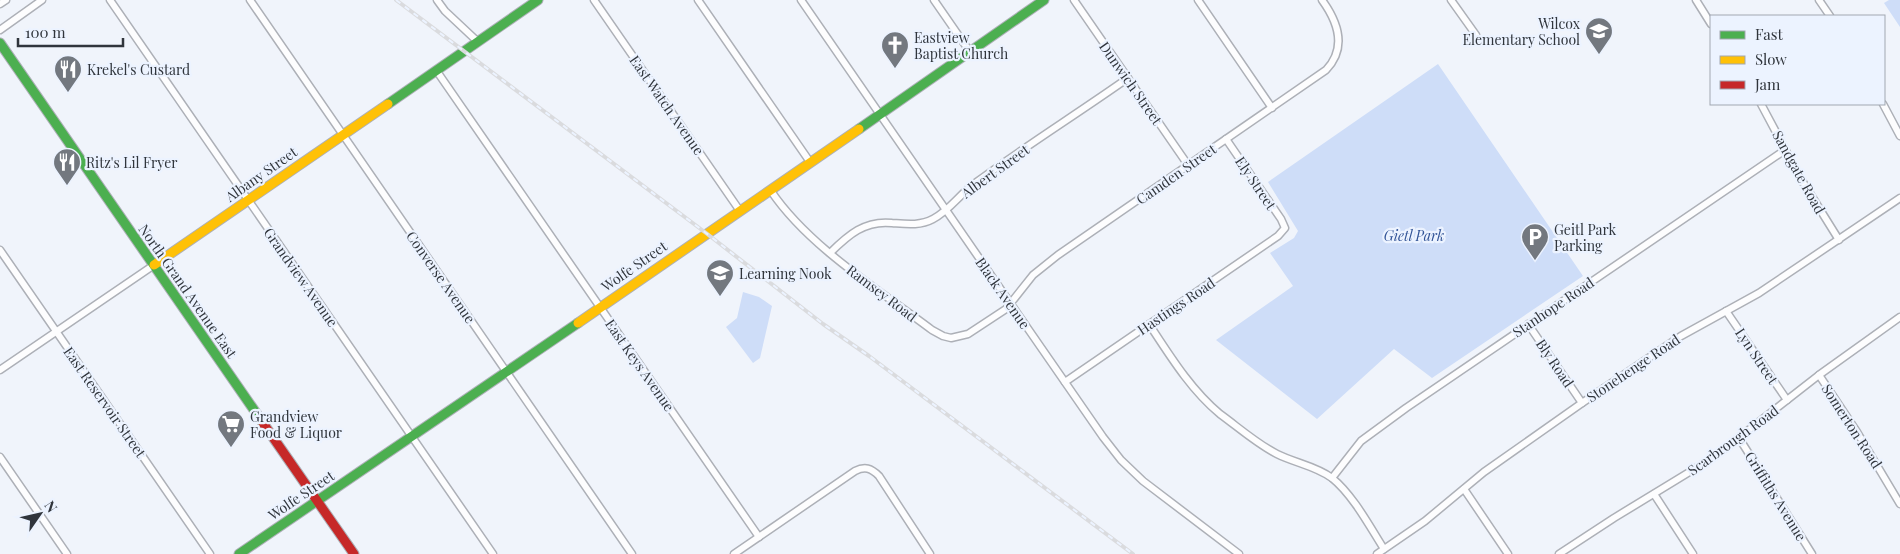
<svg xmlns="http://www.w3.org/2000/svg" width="1900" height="554" font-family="'Playfair Display',serif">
  <rect width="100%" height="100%" fill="#f0f4fb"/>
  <g fill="#ceddf8">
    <path d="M 1889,0 L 1900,0 L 1900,27 L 1884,3 Z"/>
    <path d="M 1438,64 L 1583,276 L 1432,378 L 1394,349 L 1317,419 L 1216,340 L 1293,286 L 1270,253 L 1294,238 L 1298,231 L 1268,182 Z"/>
    <path d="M 743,292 L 759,297 L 772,306 L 760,358 L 753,363 L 726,327 L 737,318 Z"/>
  </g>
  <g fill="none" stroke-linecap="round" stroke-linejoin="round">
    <g stroke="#adb0b7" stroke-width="9">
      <g id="street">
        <path d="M 110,0 L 493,554"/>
        <path d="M 250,0 L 632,554"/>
        <path d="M 437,0 L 445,11 L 477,41"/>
        <path d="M 594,0 L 740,211"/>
        <path d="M 698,0 L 810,162"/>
        <path d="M 801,0 L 1015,310 L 1103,437 L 1121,460 L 1143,481 L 1239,554"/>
        <path d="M 934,0 L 970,52"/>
        <path d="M 1074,0 L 1188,165"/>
        <path d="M 1198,0 L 1272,108"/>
        <path d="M 1451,0 L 1476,35"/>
        <path d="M 1696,0 L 1711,24"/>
        <path d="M 1819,0 L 1830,16"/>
        <path d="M 0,4 L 6,0"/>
        <path d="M 0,30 L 42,0"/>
        <path d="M 436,70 L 759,537"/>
        <path d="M 1761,104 L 1801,179 L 1839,240"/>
        <path d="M 1883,104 L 1900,136"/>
        <path d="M 771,191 C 808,246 879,290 932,330 L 943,336 L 951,338 L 968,334 L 1006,309 L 1033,275 L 1058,255 L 1326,70 C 1347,48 1338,22 1322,0"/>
        <path d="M 0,250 L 210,554"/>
        <path d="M 830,253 C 848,235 865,220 892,223 C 906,224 920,226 933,219 C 949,211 959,195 974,184 C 1024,147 1077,114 1128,78"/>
        <path d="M 1726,311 L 1787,400"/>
        <path d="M 1149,324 C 1170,356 1191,390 1220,414 C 1238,427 1257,444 1277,454 C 1295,463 1316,466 1332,478 C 1353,495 1370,527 1384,549"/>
        <path d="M 1528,324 L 1582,403"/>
        <path d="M 0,370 L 154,265"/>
        <path d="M 1819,375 L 1857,432 L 1900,504"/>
        <path d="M 1065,382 L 1278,236 L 1285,228 L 1281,219 L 1226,139"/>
        <path d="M 1739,438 L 1812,554"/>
        <path d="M 0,457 L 67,554"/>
        <path d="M 1332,478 L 1361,441 L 1406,408 L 1785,150"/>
        <path d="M 1464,489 L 1508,554"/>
        <path d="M 1654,494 L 1693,554"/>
        <path d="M 734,554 L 855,471 C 865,466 871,468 879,476 L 930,554"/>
        <path d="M 1377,554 L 1425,521 L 1484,472 L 1582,403 L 1681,336 L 1759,293 L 1900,198"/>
        <path d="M 1559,554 L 1614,518 L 1714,457 L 1819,375 L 1900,317"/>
      </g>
    </g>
    <g stroke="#adb0b7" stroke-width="11">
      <g id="fast">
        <path d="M 0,43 L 263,423"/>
        <path d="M 388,104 L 538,0"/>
        <path d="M 859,129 L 1044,0"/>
        <path d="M 239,554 L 578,323"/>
      </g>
    </g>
    <g stroke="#adb0b7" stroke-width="11">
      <g id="slow">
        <path d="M 154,265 L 388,104"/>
        <path d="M 578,323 L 859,129"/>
      </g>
    </g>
    <g stroke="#adb0b7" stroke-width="11">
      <path id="jam" d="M 263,423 L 354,554"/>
    </g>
    <use href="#street" stroke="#fdfdfe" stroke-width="6"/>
    <use href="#fast" stroke="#4caf50" stroke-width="9"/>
    <use href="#slow" stroke="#ffc107" stroke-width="9"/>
    <use href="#jam" stroke="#c62828" stroke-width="9"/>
    <g stroke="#dadbde" stroke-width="4">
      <path id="rail" d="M 396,0 L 706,233 L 823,324 L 869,356 L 1133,554"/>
    </g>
    <use href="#rail" stroke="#ecf3ff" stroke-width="2" stroke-dasharray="5.5" stroke-linecap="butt"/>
  </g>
  <defs>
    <g id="school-pin" transform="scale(1.4375)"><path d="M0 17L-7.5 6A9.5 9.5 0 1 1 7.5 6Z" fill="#73787f" stroke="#ecf3ff"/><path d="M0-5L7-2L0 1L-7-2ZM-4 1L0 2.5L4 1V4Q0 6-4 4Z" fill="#fff"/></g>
    <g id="church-pin" transform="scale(1.4375)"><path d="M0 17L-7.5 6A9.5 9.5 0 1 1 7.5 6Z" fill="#73787f" stroke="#ecf3ff"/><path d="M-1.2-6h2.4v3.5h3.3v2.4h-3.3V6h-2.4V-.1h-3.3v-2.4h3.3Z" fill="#fff"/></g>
    <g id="restaurant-pin" transform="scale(1.4375)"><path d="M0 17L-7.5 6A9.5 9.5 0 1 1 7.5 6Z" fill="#73787f" stroke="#ecf3ff"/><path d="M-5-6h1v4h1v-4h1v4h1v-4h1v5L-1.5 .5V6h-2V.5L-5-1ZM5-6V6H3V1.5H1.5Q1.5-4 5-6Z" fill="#fff"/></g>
    <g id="parking-pin" transform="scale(1.4375)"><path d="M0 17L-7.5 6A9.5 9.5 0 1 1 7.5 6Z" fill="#73787f" stroke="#ecf3ff"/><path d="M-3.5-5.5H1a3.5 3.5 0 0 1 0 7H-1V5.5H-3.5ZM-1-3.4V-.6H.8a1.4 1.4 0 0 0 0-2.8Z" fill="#fff"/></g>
    <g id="supermarket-pin" transform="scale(1.4375)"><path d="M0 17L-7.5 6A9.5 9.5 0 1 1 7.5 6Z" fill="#73787f" stroke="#ecf3ff"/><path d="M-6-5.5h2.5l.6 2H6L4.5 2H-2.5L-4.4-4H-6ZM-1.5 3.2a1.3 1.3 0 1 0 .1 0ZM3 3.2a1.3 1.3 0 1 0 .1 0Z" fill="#fff"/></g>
  </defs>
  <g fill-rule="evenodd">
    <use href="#school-pin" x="1599" y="31"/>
    <use href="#church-pin" x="895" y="45"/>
    <use href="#restaurant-pin" x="68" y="69"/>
    <use href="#restaurant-pin" x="67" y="162"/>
    <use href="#parking-pin" x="1535" y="237"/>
    <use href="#school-pin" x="720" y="273"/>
    <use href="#supermarket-pin" x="231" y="424"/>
  </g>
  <g text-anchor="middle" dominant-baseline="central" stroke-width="4.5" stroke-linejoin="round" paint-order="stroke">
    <g font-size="14" fill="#30353c" stroke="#ecf3ff" text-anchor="start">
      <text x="1580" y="23" text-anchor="end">Wilcox<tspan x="1580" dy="16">Elementary School</tspan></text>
      <text x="914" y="37">Eastview<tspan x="914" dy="16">Baptist Church</tspan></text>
      <text x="87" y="69">Krekel's Custard</text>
      <text x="86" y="162">Ritz's Lil Fryer</text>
      <text x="1554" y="229">Geitl Park<tspan x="1554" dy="16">Parking</tspan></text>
      <text x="739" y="273">Learning Nook</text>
      <text x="250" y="416">Grandview<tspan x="250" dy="16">Food &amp; Liquor</tspan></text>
    </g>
    <g font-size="14" fill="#30353c" stroke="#ecf3ff">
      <text transform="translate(1131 83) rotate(55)">Dunwich Street</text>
      <text transform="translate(667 105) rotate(55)">East Watch Avenue</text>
      <text transform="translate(995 171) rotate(-36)">Albert Street</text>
      <text transform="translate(1799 172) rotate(61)">Sandgate Road</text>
      <text transform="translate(261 174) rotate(-35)">Albany Street</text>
      <text transform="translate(1176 174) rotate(-35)">Camden Street</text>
      <text transform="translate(1256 183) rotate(56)">Ely Street</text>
      <text transform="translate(634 266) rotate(-35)">Wolfe Street</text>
      <text transform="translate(301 277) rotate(55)">Grandview Avenue</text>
      <text transform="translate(441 277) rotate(55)">Converse Avenue</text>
      <text transform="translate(188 291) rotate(55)">North Grand Avenue East</text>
      <text transform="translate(882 293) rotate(37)">Ramsey Road</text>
      <text transform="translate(1003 293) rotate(55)">Black Avenue</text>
      <text transform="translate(1176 306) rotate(-34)">Hastings Road</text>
      <text transform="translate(1553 307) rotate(-34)">Stanhope Road</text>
      <text transform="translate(1757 356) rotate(56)">Lyn Street</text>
      <text transform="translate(1555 363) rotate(56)">Bly Road</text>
      <text transform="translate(640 365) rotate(55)">East Keys Avenue</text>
      <text transform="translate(1633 368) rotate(-34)">Stonehenge Road</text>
      <text transform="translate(105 402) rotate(55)">East Reservoir Street</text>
      <text transform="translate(1852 426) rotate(57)">Somerton Road</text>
      <text transform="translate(1733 440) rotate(-36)">Scarbrough Road</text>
      <text transform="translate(301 495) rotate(-34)">Wolfe Street</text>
      <text transform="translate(1776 496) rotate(58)">Griffiths Avenue</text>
    </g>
    <g font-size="14" font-style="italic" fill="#325497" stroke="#ecf3ff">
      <text x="1414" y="235">Gietl Park</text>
    </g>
  </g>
  <rect x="1710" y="15" width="175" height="90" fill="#ecf3ff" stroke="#a1a7b1"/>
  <rect x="1720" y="31" width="25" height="8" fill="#4caf50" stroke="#a1a7b1"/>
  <text x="1755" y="40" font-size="15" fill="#30353c">Fast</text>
  <rect x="1720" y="56" width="25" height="8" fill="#ffc107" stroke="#a1a7b1"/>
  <text x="1755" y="65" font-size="15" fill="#30353c">Slow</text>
  <rect x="1720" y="81" width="25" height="8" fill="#c62828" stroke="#a1a7b1"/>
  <text x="1755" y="90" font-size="15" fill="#30353c">Jam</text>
  <g transform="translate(40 514) rotate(56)" stroke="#ecf3ff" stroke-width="4" paint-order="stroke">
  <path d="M0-4L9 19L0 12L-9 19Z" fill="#30353c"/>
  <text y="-8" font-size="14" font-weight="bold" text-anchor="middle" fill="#30353c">N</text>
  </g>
  <path d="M18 38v8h105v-8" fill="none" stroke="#30353c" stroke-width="2.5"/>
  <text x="25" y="38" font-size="15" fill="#30353c" stroke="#ecf3ff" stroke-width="4" paint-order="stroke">100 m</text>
</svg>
